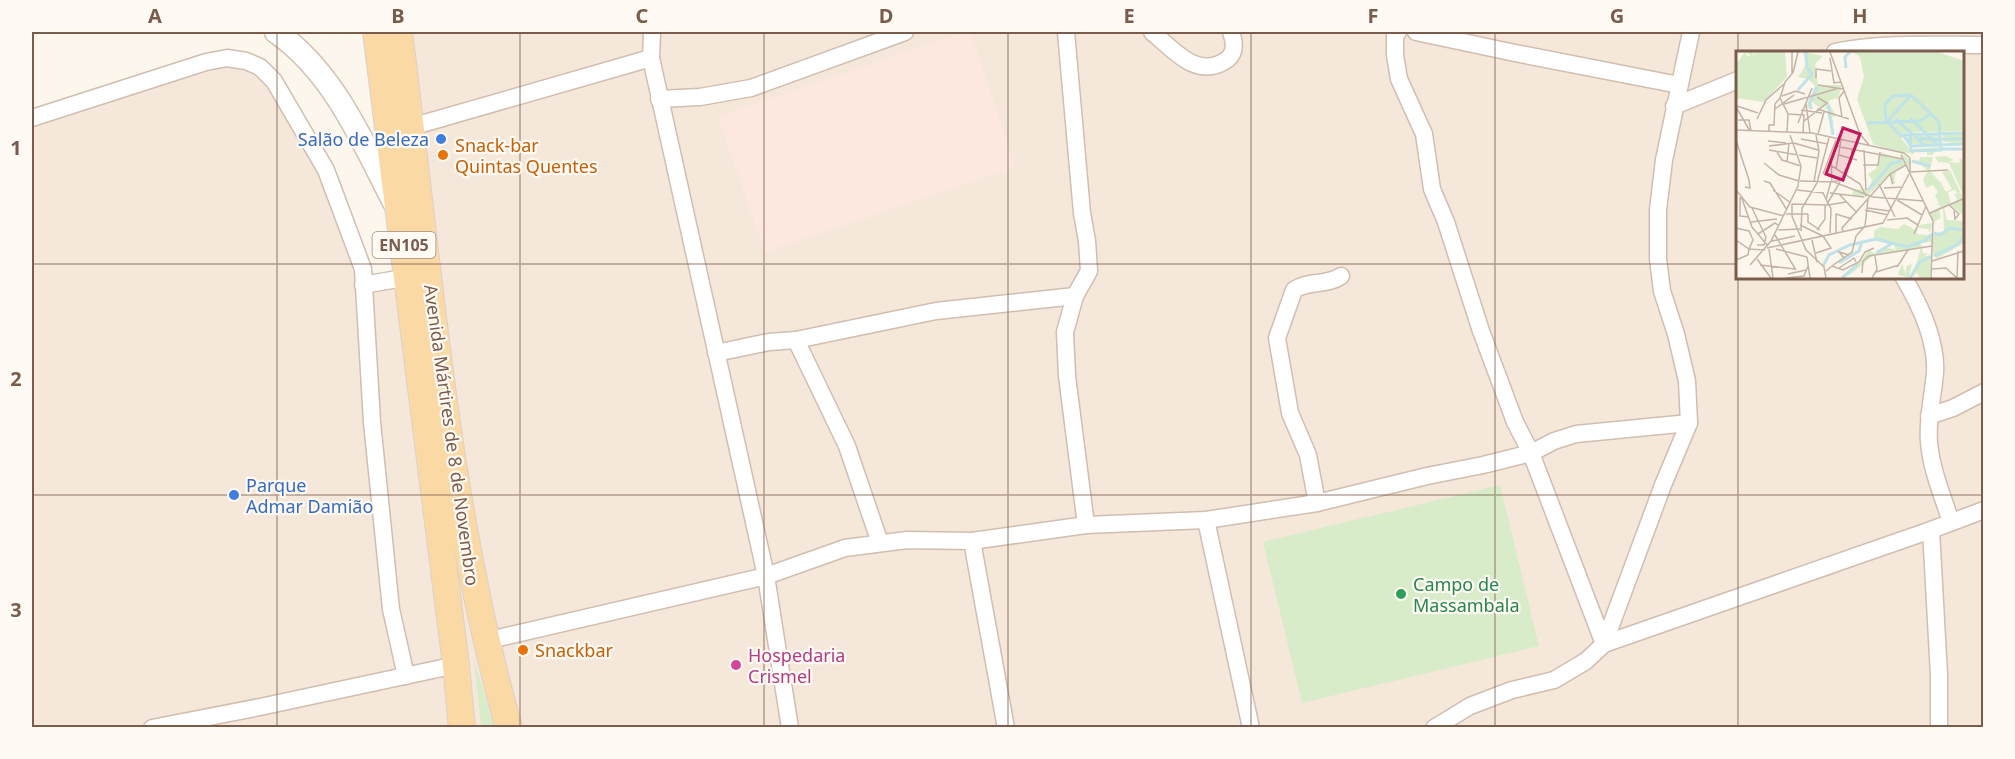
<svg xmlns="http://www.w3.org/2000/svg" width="2015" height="759" font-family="'Noto Sans',sans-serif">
  <rect width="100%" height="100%" fill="#fdf6ec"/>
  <path fill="#f5e8da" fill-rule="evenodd" d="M 399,32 L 1983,32 L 1983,727 L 32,727 L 32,118 L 206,62 L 260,67 L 308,137 L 363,284 L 429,275 ZM 1738,52 L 1962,52 L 1962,278 L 1738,278 Z"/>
  <path fill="#fde8e0" d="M 964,32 L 971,32 L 1015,167 L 765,252 L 718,117 Z"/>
  <g fill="#d8ecc9">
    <path d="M 1500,485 L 1539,646 L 1302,703 L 1263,542 Z"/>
    <path d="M 474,659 L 494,727 L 481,727 Z"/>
  </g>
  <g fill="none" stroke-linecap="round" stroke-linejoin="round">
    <g stroke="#d1beb0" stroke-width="19">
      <g id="minor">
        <path d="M 652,32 L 651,58 L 766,576 L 790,728"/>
        <path d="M 1066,32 L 1082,213 L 1087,241 L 1089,271 L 1075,296 L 1065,332 L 1067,376 L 1086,525"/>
        <path d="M 1152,32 C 1173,49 1196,79 1225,61 C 1236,54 1235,43 1231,32"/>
        <path d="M 1398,32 L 1395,36 L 1395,55 L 1399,79 L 1424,134 L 1432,189 L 1446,222 L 1481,331 L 1515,422 L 1531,453 L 1604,644"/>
        <path d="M 1416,32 L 1515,53 L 1679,85"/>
        <path d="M 1835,52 C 1881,42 1936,45 1984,45"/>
        <path d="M 659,99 L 700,97 L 751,88 L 905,32"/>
        <path d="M 1674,106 L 1738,80"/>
        <path d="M 32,118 L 206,62 L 227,58 L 246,61 L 260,67 L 274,81 L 326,170 L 363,269 L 372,422 L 391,609 L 406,676"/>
        <path d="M 411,127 L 651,58"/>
        <path d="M 1904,278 C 1920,305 1937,340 1935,373 C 1933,396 1927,418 1929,442 C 1931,469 1943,497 1951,522"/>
        <path d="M 363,285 L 409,277"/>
        <path d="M 796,340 L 847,446 L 880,543"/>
        <path d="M 716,353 L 769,342 L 796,340 L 936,311 L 1075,296"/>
        <path d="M 1929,416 L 1953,408 L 1984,392"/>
        <path d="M 1317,503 L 1308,455 L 1290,413 L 1277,338 L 1294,290 C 1308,280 1327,286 1341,276"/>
        <path d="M 1206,520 L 1251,728"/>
        <path d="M 1931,530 L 1939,675 L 1939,728"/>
        <path d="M 972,541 L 1006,728"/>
        <path d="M 485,641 L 766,576 L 845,548 L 907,540 L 972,541 L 1086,525 L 1206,520 L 1317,503 L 1427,476 L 1483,465 L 1531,453 L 1554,441 L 1576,434 L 1689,423"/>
        <path d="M 1604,644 L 1931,530 L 1984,510"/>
        <path d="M 152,728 L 260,707 L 456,665"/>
        <path d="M 1434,728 L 1470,706 L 1512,690 L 1554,680 L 1586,661 L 1604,644 L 1663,485 L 1689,423 L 1687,381 L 1676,334 L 1662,291 L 1658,259 L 1658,210 L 1664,160 L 1691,32"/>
      </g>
    </g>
    <g stroke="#d6c0b0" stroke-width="25">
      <path id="secondary" d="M 276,32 C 334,72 363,143 395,204"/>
    </g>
    <g stroke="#dad1cd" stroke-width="28">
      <g id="primary">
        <path d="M 376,32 L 456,665 L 462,728"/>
        <path d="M 399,32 C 429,264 445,502 509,728"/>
      </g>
    </g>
    <use href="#minor" stroke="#fff" stroke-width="16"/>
    <use href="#secondary" stroke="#fff" stroke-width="22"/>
    <use href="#primary" stroke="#fbd9a5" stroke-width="26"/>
  </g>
  <path fill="none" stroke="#7a5c4d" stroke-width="1.5" stroke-opacity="0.55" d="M 277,32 L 277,728M 520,32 L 520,728M 764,32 L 764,728M 1008,32 L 1008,728M 1251,32 L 1251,728M 1495,32 L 1495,728M 1738,32 L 1738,52M 32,264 L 1738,264M 1962,264 L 1984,264M 1738,278 L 1738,728M 32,495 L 1984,495"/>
  <g fill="#3f7fe0" stroke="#fffaf3" stroke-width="2">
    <circle cx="441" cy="139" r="6"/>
    <circle cx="234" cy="495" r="6"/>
  </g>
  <g fill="#e8710a" stroke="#fffaf3" stroke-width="2">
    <circle cx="443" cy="155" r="6"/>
    <circle cx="523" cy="650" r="6"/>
  </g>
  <circle fill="#2e9e5b" stroke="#fffaf3" stroke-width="2" cx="1401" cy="594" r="6"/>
  <circle fill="#d1479c" stroke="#fffaf3" stroke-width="2" cx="736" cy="665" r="6"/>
  <g text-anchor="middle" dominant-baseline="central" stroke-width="4.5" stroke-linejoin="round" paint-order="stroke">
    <rect fill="#fffaf3" stroke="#a28b7f" stroke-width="1.5" x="372.5" y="232" width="63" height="26" rx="4.5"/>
    <g font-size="16" font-weight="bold" fill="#7a5c4d">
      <text x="404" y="245">EN105</text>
    </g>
    <g font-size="18" fill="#366cbe" stroke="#fffaf3" text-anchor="end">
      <text x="429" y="139">Salão de Beleza</text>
      <text x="246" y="485" text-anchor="start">Parque<tspan x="246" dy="21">Admar Damião</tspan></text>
    </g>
    <g font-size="18" fill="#c56008" stroke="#fffaf3" text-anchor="start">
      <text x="455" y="145">Snack-bar<tspan x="455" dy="21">Quintas Quentes</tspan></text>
      <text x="535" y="650">Snackbar</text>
    </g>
    <g font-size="18" fill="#7a5c4d" stroke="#fffaf3">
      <text transform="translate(452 435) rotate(82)">Avenida Mártires de 8 de Novembro</text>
    </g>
    <g font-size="18" fill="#27864d" stroke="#fffaf3" text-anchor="start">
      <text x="1413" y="584">Campo de<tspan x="1413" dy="21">Massambala</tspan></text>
    </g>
    <g font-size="18" fill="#b23c85" stroke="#fffaf3" text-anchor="start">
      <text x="748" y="655">Hospedaria<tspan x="748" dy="21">Crismel</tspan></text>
    </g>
  </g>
  <g transform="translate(1736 51)">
    <rect width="228" height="228" fill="#fdf6ec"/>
    <path d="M 9,1 L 12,6 L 14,4 L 10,1 L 18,1 L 16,5 L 20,1 L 49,1 L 51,26 L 28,51 L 0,47 L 0,13 ZM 67,1 L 87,5 L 79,13 L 82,34 L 106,34 L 102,47 L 92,50 L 100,65 L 96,66 L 98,73 L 92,68 L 92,57 L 87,59 L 91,54 L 84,57 L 75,50 L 75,59 L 71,55 L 79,35 L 72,28 L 62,26 L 70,14 ZM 116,1 L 202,1 L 228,10 L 228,80 L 161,82 L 174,98 L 204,96 L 196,104 L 191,104 L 191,100 L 178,100 L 178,103 L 164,101 L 174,109 L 173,119 L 164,102 L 137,93 L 121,48 L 128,26 L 124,6 ZM 228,83 L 228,92 L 207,91 L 207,84 ZM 203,84 L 203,92 L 199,93 L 175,93 L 168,86 ZM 144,101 L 165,108 L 170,114 L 160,120 L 158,131 L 161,131 L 155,134 L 154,123 L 130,146 L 116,144 L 117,139 L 133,137 L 136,129 L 132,123 L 140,118 ZM 174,104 L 183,111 L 184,106 L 197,106 L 194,120 L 204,131 L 208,131 L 205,132 L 210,141 L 216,138 L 206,121 L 214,119 L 228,149 L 228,165 L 214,154 L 221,149 L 218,142 L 213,144 L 218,142 L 222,144 L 219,139 L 212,141 L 215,153 L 208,156 L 211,169 L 228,170 L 228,192 L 202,207 L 198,206 L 195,191 L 185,192 L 187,202 L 195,203 L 188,204 L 195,207 L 194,227 L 184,227 L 181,222 L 175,227 L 162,224 L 166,212 L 170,224 L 170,215 L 176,213 L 173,226 L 177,223 L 185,197 L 138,204 L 115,223 L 105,227 L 117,220 L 133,199 L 140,203 L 148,196 L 160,199 L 158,194 L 138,189 L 138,180 L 144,176 L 162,178 L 168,173 L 180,179 L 183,174 L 196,172 L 194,182 L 192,178 L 182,177 L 180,183 L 192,184 L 208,180 L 207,157 L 203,158 L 205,167 L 199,170 L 200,174 L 194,162 L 205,155 L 200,153 L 203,153 L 199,144 L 202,141 L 197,134 L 190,137 L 187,128 L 192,120 ZM 210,105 L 218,109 L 213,111 L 223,112 L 224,107 L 228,111 L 228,146 L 213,112 L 202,111 L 199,106 Z" fill="#d8ecc9"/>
    <path fill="none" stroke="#bfe3e8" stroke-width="3" d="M 110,17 L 109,6 L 114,1M 62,39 L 76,23 L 71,16 L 70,1M 92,54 L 97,84M 75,58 L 74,51 L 81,36M 174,67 L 201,93M 160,68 L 188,94M 151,71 L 174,45M 131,72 L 184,70 L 194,63M 164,84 L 228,82M 167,84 L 175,95 L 228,93M 166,86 L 150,69 L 149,53 L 157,45 L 175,44 L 203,71 L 205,99 L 175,100 L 174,83M 181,87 L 204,89M 206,88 L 228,88M 206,98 L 228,98M 176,110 L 194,115M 132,139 L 156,112 L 166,110M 198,182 L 204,184 L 214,177 L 228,179M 140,202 L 157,192M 198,205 L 222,193 L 228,185M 103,212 L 123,200 L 126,190M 87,215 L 93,204 L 114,194 L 140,188 L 171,196 L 190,189 L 196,183M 106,227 L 122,213M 174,227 L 183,212 L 195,205"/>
    <path fill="none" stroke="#c5b3a7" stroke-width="1.5" d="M 94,1 L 124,83 L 133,94M 94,7 L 98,32 L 105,31M 57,22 L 62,1M 80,27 L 80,18 L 95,20M 82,34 L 107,38M 46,45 L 60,40 L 69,43M 48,53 L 100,38M 70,53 L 74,82M 1,55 L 22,62M 0,56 L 14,80M 39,58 L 58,44M 81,58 L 113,68M 65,59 L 86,62M 52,63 L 68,64 L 67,82M 106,66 L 103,47 L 108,40M 21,68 L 30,49 L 48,33M 2,69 L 13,69 L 15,80M 68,70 L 91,52 L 81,46M 62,72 L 76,37M 0,79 L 76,82 L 168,102 L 174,107 L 174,121M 33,80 L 33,74 L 38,74 L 39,53 L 44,47M 51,81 L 52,63 L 44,47 L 49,31 L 56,23 L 56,1M 82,83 L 88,61M 65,88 L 92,93M 0,89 L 13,129 L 14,137 L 9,136M 32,90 L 50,92M 58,92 L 82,99M 33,95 L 57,92M 99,95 L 167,108M 33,99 L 62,104M 128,99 L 130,139M 41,101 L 46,109 L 65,115M 63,104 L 81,107M 103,104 L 121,109M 165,104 L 197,170 L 195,227M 95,109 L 96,131 L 106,129 L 108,121M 51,111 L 53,92M 28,112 L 43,124 L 63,130M 127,114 L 142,114 L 144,101M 96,115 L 124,133 L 130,145M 100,118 L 105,89M 108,121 L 115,111 L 116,98M 174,121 L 212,119M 87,123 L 100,89M 28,130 L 34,132 L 51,159M 64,130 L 98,131 L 137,146 L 188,150M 78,131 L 83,100 L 80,84M 143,133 L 159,166M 157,133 L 154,123 L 170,114M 148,137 L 167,136M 0,139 L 14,156 L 48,165M 37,139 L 55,152M 61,139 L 88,142M 87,142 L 95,158 L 94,182M 94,142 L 128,146M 103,143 L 121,162M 5,145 L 16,176 L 32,195M 4,146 L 4,165 L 13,166M 90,149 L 95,130M 161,149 L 186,164M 56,153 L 56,165 L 70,199 L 88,216 L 90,227M 56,153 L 92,154M 91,153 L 104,131M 92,154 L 110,151M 213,154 L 223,163 L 219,168 L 218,160M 16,157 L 30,186 L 28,194 L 21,194M 131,157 L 154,160M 129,159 L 152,164M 194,162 L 227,148M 50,163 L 72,163M 72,163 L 72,171 L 84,179M 151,169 L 171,167 L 182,174M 15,171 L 41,168M 64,174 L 87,185M 129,175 L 132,148M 0,177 L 13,180 L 17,189 L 13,198 L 0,189M 42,179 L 64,178M 81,179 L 89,168 L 89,154M 65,180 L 66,157 L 81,132 L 93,87M 107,181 L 106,177 L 154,123M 22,183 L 39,172 L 43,175M 100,183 L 100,163 L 116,168M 178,183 L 190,155M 39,184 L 60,219M 76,189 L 81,211M 36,190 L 59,185M 31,197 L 147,172 L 173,123M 33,198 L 37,227M 40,198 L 71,206M 80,202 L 95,197 L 87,185M 71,206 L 74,227M 108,207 L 103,201 L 113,204M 21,208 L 35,227M 0,209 L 12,204 L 13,198 L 29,199M 196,210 L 228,200M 14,214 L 35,190 L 62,135 L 65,115 L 54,84M 24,214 L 59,218M 96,215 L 116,201 L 120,185 L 129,175M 161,216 L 172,199M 103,217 L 118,207 L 120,211M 196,218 L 210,217 L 221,227 L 222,200M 90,220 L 96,215 L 107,219 L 123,211 L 129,201 L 138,197M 140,221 L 163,214M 126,222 L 127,210 L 133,205 L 196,195M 52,223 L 70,219M 50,227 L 68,225 L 72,215M 136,227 L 141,218 L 139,205"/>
    <path fill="#c2185b" fill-opacity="0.15" stroke="#c2185b" stroke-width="3" d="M 107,77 L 124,83 L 107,129 L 90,123 Z"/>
    <rect width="228" height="228" fill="none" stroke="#7a5c4d" stroke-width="3"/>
  </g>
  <rect width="2015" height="759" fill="none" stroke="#fffaf3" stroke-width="66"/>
  <rect x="33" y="33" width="1949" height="693" fill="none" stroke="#7a5c4d" stroke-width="2"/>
  <g font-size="20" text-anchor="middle" font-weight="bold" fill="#7a5c4d">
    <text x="155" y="23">A</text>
    <text x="398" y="23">B</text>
    <text x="642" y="23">C</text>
    <text x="886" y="23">D</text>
    <text x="1129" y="23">E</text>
    <text x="1373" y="23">F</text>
    <text x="1617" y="23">G</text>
    <text x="1860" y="23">H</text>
    <text x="16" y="155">1</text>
    <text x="16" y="386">2</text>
    <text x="16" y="617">3</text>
  </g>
</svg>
